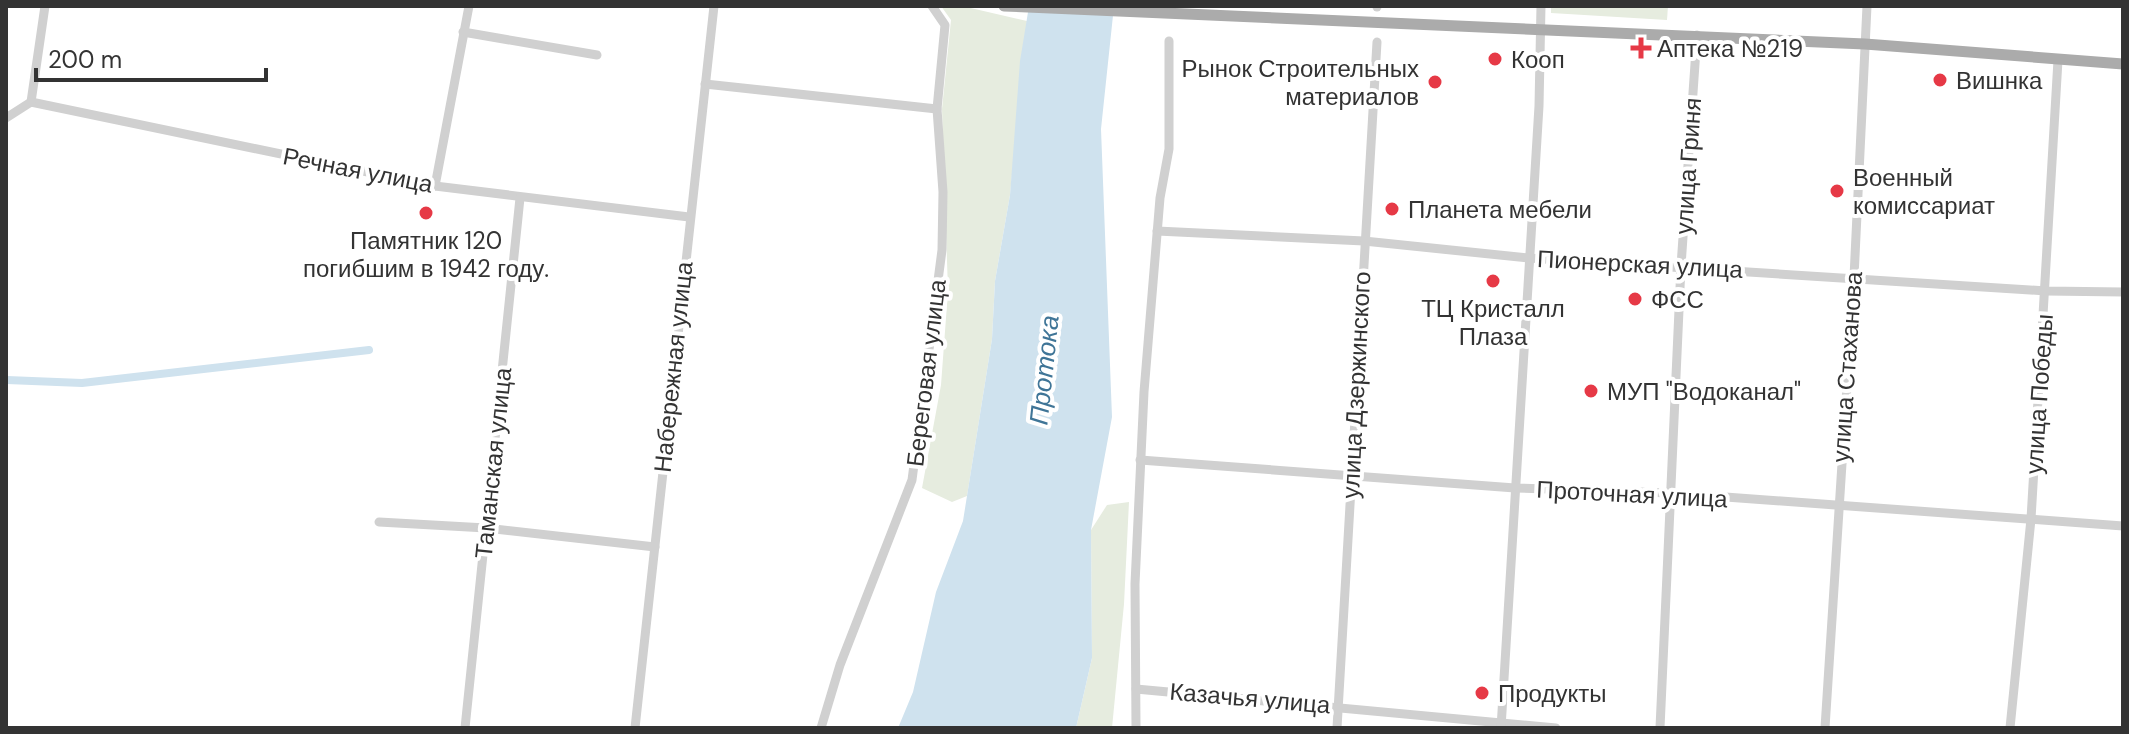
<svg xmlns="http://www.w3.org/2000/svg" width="2129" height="734" font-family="'DM Sans',sans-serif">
  <rect width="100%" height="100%" fill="#fff"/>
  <g fill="#e6ecdf">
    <path d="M 941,6 L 962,6 L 1027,21 L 1010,195 L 995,281 L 992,339 L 967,496 L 952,502 L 922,488 L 941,385 L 948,291 L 942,109 L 951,20 Z"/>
    <path d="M 1551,6 L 1668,6 L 1667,20 L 1551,13 Z"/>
    <path d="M 1129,502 L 1124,604 L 1112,728 L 1076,728 L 1092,658 L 1091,530 L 1107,505 Z"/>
  </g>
  <path fill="#cfe2ee" d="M 1029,6 L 1114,6 L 1101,129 L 1112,417 L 1091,530 L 1092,658 L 1076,728 L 898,728 L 913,692 L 936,592 L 963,521 L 992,339 L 995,281 L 1010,195 L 1020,61 Z"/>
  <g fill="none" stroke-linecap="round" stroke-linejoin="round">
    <path stroke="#cfe2ee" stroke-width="8" d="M 7,380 L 82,383 L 369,350"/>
    <g stroke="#d0d0d0" stroke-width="9">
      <path d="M 1377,7 L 1377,6"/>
      <path d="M 463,32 L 597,55"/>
      <path d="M 705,84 L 937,109"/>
      <path d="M 31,102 L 435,186 L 689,217"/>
      <path d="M 31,102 L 45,6"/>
      <path d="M 6,118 L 31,102"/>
      <path d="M 435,186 L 469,6"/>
      <path d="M 1157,231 L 1364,241 L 1528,258 L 2046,291 L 2123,292"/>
      <path d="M 1140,460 L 1515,488 L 1671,493 L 2123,526"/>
      <path d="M 379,522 L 486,528 L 655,547"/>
      <path d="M 1136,689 L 1556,728"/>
      <path d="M 465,728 L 520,198"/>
      <path d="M 635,728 L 714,6"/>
      <path d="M 821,728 L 840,665 L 912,480 L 942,250 L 943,192 L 937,109 L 945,25 L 932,6"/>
      <path d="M 1136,728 L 1135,584 L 1144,392 L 1160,198 L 1169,149 L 1169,41"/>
      <path d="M 1337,728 L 1377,42"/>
      <path d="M 1501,728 L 1539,106 L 1541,6"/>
      <path d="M 1660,728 L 1681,266 L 1697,35"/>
      <path d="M 1825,728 L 1854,277 L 1867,6"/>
      <path d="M 2010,728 L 2031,519 L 2058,60"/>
    </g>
    <path stroke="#ababab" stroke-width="11" d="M 1004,6 L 1865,44 L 2123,64"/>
  </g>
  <g fill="#e63946" stroke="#fff" stroke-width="3">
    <path d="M1637 36h8v8h8v8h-8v8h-8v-8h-8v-8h8z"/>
    <circle cx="1495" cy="59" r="8"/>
    <circle cx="1940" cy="80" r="8"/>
    <circle cx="1435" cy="82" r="8"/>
    <circle cx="1837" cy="191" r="8"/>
    <circle cx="1392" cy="209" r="8"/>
    <circle cx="426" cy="213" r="8"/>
    <circle cx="1493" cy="281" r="8"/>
    <circle cx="1635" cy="299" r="8"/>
    <circle cx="1591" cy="391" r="8"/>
    <circle cx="1482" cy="693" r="8"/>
  </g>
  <g text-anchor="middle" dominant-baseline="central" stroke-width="8" stroke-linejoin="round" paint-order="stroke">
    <g font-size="24" fill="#333" stroke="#fff" text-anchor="start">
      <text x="1657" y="48">Аптека №219</text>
      <text x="1511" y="59">Кооп</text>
      <text x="1419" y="68" text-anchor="end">Рынок Строительных<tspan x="1419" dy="28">материалов</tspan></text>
      <text x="1956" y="80">Вишнка</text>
      <text x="1853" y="177">Военный<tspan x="1853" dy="28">комиссариат</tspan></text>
      <text x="1408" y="209">Планета мебели</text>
      <text x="426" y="240" text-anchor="middle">Памятник 120<tspan x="426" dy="28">погибшим в 1942 году.</tspan></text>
      <text x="1651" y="299">ФСС</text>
      <text x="1493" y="308" text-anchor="middle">ТЦ Кристалл<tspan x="1493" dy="28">Плаза</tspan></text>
      <text x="1607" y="391">МУП "Водоканал"</text>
      <text x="1498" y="693">Продукты</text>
    </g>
    <g font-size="24" fill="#333" stroke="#fff">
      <text transform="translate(1688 166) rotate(-86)">улица Гриня</text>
      <text transform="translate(358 170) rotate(11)">Речная улица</text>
      <text transform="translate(1640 264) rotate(3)">Пионерская улица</text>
      <text transform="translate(673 367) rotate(-84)">Набережная улица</text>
      <text transform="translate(1847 367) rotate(-86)">улица Стаханова</text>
      <text transform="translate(926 373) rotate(-83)">Береговая улица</text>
      <text transform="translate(1356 385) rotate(-87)">улица Дзержинского</text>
      <text transform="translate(2039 394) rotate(-86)">улица Победы</text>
      <text transform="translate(493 463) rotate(-84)">Таманская улица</text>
      <text transform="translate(1632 494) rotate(3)">Проточная улица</text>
      <text transform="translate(1250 698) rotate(5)">Казачья улица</text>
    </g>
    <g font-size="26" font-style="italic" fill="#3f7597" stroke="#fff">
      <text transform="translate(1044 370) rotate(-84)">Протока</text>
    </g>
  </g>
  <rect width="2129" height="734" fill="none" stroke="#333333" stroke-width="16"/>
  <path d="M36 68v12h230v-12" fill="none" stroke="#333333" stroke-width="4"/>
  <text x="48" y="68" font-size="24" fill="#333333" stroke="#ffffff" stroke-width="6" paint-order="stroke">200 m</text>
</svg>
